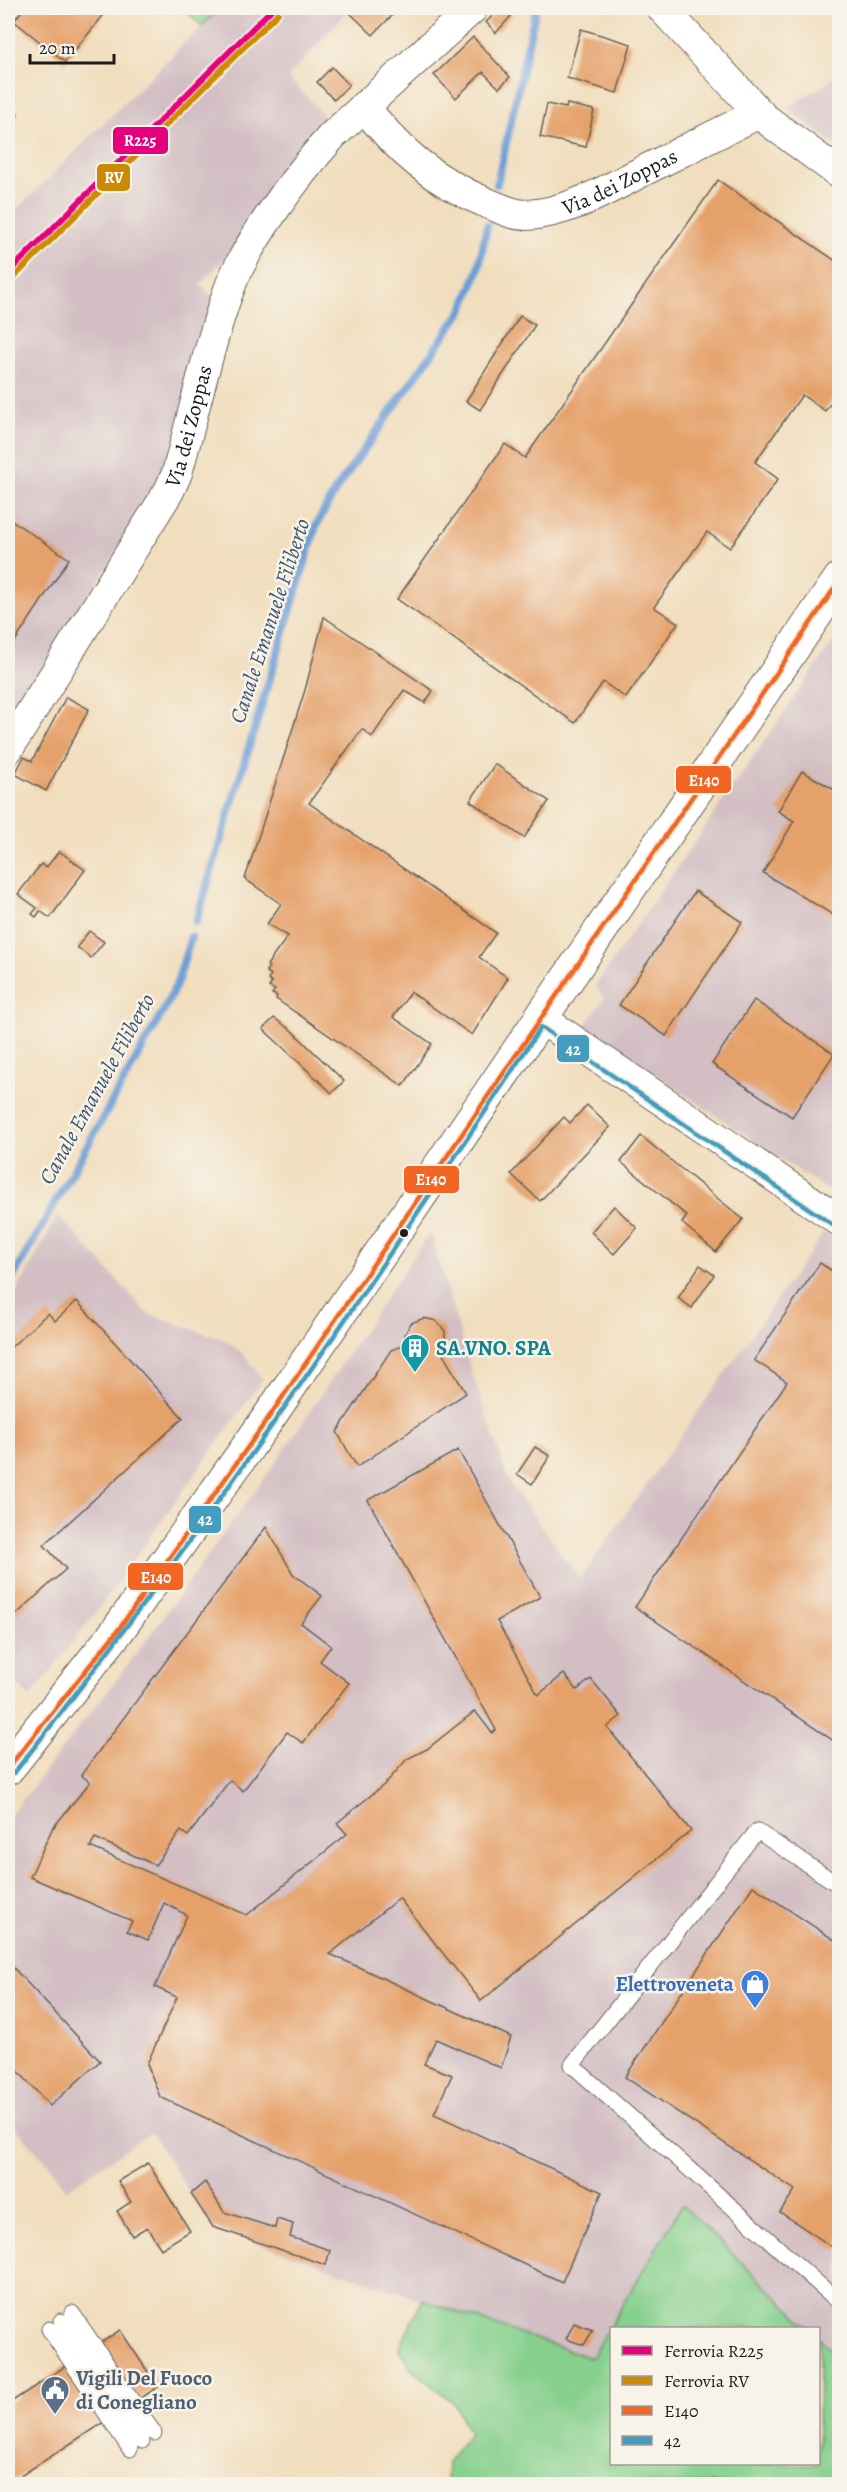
<svg xmlns="http://www.w3.org/2000/svg" width="847" height="2492" font-family="Alegreya,serif">
  <rect width="100%" height="100%" fill="#f7f3e8"/>
  <filter id="ink" filterUnits="userSpaceOnUse"><feTurbulence type="fractalNoise" baseFrequency=".0167" numOctaves="2"/><feDisplacementMap in="SourceGraphic" scale="12" xChannelSelector="R" yChannelSelector="G"/><feConvolveMatrix kernelMatrix="1 2 1 2 8 2 1 2 1" color-interpolation-filters="sRGB"/></filter>
  <filter id="wash" filterUnits="userSpaceOnUse"><feTurbulence type="fractalNoise" baseFrequency=".008" numOctaves="4" result="noise"/><feDisplacementMap in="SourceGraphic" scale="24" xChannelSelector="R" yChannelSelector="G"/><feGaussianBlur stdDeviation="1.35" result="paint"/><feColorMatrix in="noise" values="0 0 0 0 0 0 0 0 0 0 0 0 0 0 0 0 0 1.4 0 .05"/><feComposite in="paint" operator="in"/></filter>
  <g filter="url(#wash)">
    <rect width="100%" height="100%" fill="#f1debe"/>
    <g fill="#d2bec3">
      <path d="M 220,8 L 350,8 L 288,77 L 329,121 L 233,249 L 200,285 L 215,299 L 163,478 L 8,726 L 8,218 Z"/>
      <path d="M 839,75 L 839,149 L 787,108 Z"/>
      <path d="M 839,633 L 839,1198 L 584,1027 L 604,999 L 596,985 Z"/>
      <path d="M 58,1215 L 148,1314 L 225,1340 L 243,1354 L 263,1379 L 102,1604 L 30,1698 L 8,1674 L 8,1307 Z"/>
      <path d="M 825,1231 L 839,1240 L 839,2358 L 819,2338 L 818,2328 L 809,2328 L 682,2205 L 591,2358 L 212,2228 L 151,2132 L 66,2190 L 50,2166 L 8,2120 L 8,1818 L 130,1662 L 274,1465 L 430,1232 L 473,1376 L 509,1482 L 580,1579 Z"/>
    </g>
    <g fill="#86d08d" stroke="#517654" stroke-width="1.5">
      <path d="M 182,8 L 220,8 L 202,26 Z"/>
      <path d="M 682,2205 L 809,2328 L 612,2328 L 612,2464 L 818,2464 L 819,2338 L 839,2358 L 839,2484 L 446,2484 L 447,2463 L 469,2433 L 454,2403 L 412,2370 L 399,2349 L 422,2300 L 591,2358 Z"/>
    </g>
    <g fill="none" stroke-linecap="round" stroke-linejoin="round">
      <g stroke="#6c9ed7" stroke-width="8">
        <path d="M 497,184 L 536,8"/>
        <path d="M 196,922 L 316,526 L 335,491 L 463,309 L 478,271 L 487,226"/>
        <path d="M 8,1286 L 164,1010 L 177,983 L 191,937"/>
      </g>
    </g>
    <g id="blocks">
      <g fill="#e5a16a">
        <path d="M 24,8 L 103,8 L 107,11 L 65,62 L 14,21 Z"/>
        <path d="M 355,8 L 397,8 L 398,9 L 373,35 L 350,13 Z"/>
        <path d="M 501,8 L 512,15 L 496,33 L 486,22 Z"/>
        <path d="M 581,29 L 631,44 L 617,93 L 567,78 Z"/>
        <path d="M 473,37 L 510,77 L 499,88 L 483,72 L 456,98 L 434,75 Z"/>
        <path d="M 332,67 L 349,85 L 334,100 L 317,82 Z"/>
        <path d="M 547,104 L 566,108 L 567,104 L 594,110 L 586,147 L 540,137 Z"/>
        <path d="M 8,106 L 18,114 L 8,127 Z"/>
        <path d="M 718,180 L 840,264 L 840,390 L 825,411 L 802,395 L 755,462 L 778,479 L 730,548 L 707,532 L 654,607 L 678,623 L 626,698 L 603,682 L 575,723 L 397,599 L 505,444 L 525,458 Z"/>
        <path d="M 520,316 L 535,325 L 480,410 L 466,401 Z"/>
        <path d="M 8,518 L 69,559 L 8,652 Z"/>
        <path d="M 324,617 L 433,691 L 425,703 L 404,690 L 372,737 L 362,729 L 309,803 L 496,933 L 479,957 L 508,978 L 472,1035 L 411,992 L 393,1017 L 432,1044 L 403,1086 L 276,999 L 277,996 L 272,994 L 275,990 L 269,987 L 272,983 L 268,980 L 271,975 L 266,971 L 269,967 L 267,965 L 288,936 L 267,924 L 281,904 L 245,879 L 305,690 Z"/>
        <path d="M 66,697 L 89,709 L 46,791 L 15,774 L 24,757 L 32,761 Z"/>
        <path d="M 495,764 L 549,801 L 524,838 L 470,801 Z"/>
        <path d="M 802,771 L 840,793 L 840,919 L 763,873 L 794,821 L 778,811 Z"/>
        <path d="M 59,851 L 85,870 L 50,918 L 40,911 L 36,917 L 32,914 L 37,908 L 18,894 L 41,864 L 46,868 Z"/>
        <path d="M 695,891 L 742,922 L 666,1036 L 619,1005 Z"/>
        <path d="M 89,931 L 104,942 L 91,958 L 77,947 Z"/>
        <path d="M 754,1000 L 834,1054 L 792,1117 L 712,1064 Z"/>
        <path d="M 274,1018 L 291,1030 L 344,1081 L 332,1093 L 263,1029 Z"/>
        <path d="M 587,1105 L 610,1127 L 540,1201 L 511,1174 L 564,1117 L 570,1123 Z"/>
        <path d="M 641,1136 L 743,1219 L 716,1252 L 682,1223 L 687,1216 L 621,1162 Z"/>
        <path d="M 614,1206 L 637,1228 L 614,1254 L 591,1232 Z"/>
        <path d="M 820,1263 L 840,1276 L 840,1745 L 635,1607 L 787,1382 L 754,1360 Z"/>
        <path d="M 700,1265 L 714,1275 L 692,1308 L 678,1298 Z"/>
        <path d="M 77,1301 L 183,1418 L 44,1545 L 66,1569 L 8,1622 L 8,1350 L 48,1313 L 55,1321 Z"/>
        <path d="M 424,1318 L 436,1321 L 445,1331 L 445,1344 L 442,1353 L 466,1393 L 357,1467 L 337,1432 L 391,1350 L 404,1345 L 405,1334 L 411,1323 Z"/>
        <path d="M 535,1447 L 550,1456 L 532,1484 L 517,1474 Z"/>
        <path d="M 458,1450 L 540,1597 L 497,1621 L 538,1695 L 564,1674 L 577,1690 L 591,1679 L 621,1716 L 607,1727 L 691,1831 L 481,2001 L 399,1898 L 330,1954 L 511,2037 L 501,2068 L 436,2039 L 424,2064 L 452,2075 L 434,2114 L 602,2192 L 562,2282 L 160,2097 L 147,2064 L 177,1997 L 155,1987 L 187,1915 L 164,1903 L 148,1940 L 127,1931 L 132,1921 L 30,1877 L 52,1829 L 90,1782 L 81,1775 L 266,1527 L 293,1574 L 322,1596 L 301,1623 L 331,1646 L 320,1661 L 349,1683 L 303,1743 L 287,1732 L 243,1791 L 230,1780 L 188,1836 L 181,1831 L 155,1865 L 95,1838 L 90,1847 L 247,1915 L 347,1834 L 337,1823 L 386,1783 L 407,1759 L 427,1749 L 475,1711 L 492,1733 L 496,1730 L 368,1500 Z"/>
        <path d="M 753,1886 L 840,1944 L 840,2252 L 780,2212 L 795,2190 L 625,2077 Z"/>
        <path d="M 8,1962 L 100,2061 L 50,2106 L 8,2060 Z"/>
        <path d="M 148,2163 L 190,2231 L 161,2249 L 147,2227 L 132,2236 L 117,2211 L 131,2202 L 118,2181 Z"/>
        <path d="M 205,2182 L 224,2212 L 275,2228 L 277,2219 L 293,2224 L 290,2237 L 330,2250 L 326,2265 L 213,2227 L 191,2194 Z"/>
        <path d="M 574,2323 L 593,2330 L 584,2345 L 566,2339 Z"/>
        <path d="M 120,2330 L 158,2387 L 8,2484 L 8,2404 Z"/>
      </g>
    </g>
  </g>
  <g filter="url(#ink)">
    <use href="#blocks" fill-opacity="0" stroke="#676055" stroke-width="1.5"/>
    <g fill="none" stroke-linecap="round" stroke-linejoin="round">
      <g stroke="#676055" stroke-width="17">
        <g id="lane">
          <path d="M 840,1886 L 757,1831 L 572,2065 L 840,2303"/>
          <path d="M 72,2313 L 154,2433"/>
          <path d="M 61,2321 L 142,2441"/>
          <path d="M 49,2329 L 130,2449"/>
        </g>
      </g>
      <g stroke="#676055" stroke-width="32">
        <g id="street">
          <path d="M 662,8 L 763,117 L 840,174"/>
          <path id="s1" d="M 364,106 C 398,151 434,181 487,203 C 500,208 512,215 526,215 C 569,213 608,189 645,170 C 683,151 721,132 759,113"/>
          <path id="s2" d="M 8,749 L 169,491 L 177,473 C 194,413 207,350 228,292 C 245,244 298,174 332,136 L 473,8"/>
          <path d="M 539,1017 L 840,1221"/>
        </g>
      </g>
      <g stroke="#676055" stroke-width="35">
        <path id="secondary" d="M 8,1768 L 118,1630 L 267,1420 L 840,579"/>
      </g>
      <use href="#lane" stroke="#fff" stroke-width="15"/>
      <use href="#street" stroke="#fff" stroke-width="30"/>
      <use href="#secondary" stroke="#fff" stroke-width="33"/>
      <g stroke="#f7f3e8" stroke-width="9">
        <path id="bus-1" d="M 8,1768 L 118,1630 L 267,1420 L 840,580"/>
      </g>
      <g stroke="#f7f3e8" stroke-width="9">
        <path id="bus-2" d="M 14,1773 C 203,1534 373,1282 541,1027 L 836,1227"/>
      </g>
      <use href="#bus-1" stroke="#f26522" stroke-width="4.5"/>
      <use href="#bus-2" stroke="#439dbe" stroke-width="4.5"/>
      <g stroke="#f7f3e8" stroke-width="10">
        <path id="rail-1" d="M 8,273 L 273,8"/>
      </g>
      <g stroke="#f7f3e8" stroke-width="10">
        <path id="rail-2" d="M 13,278 L 278,13"/>
      </g>
      <use href="#rail-1" stroke="#e5007d" stroke-width="6"/>
      <use href="#rail-2" stroke="#cb8a06" stroke-width="6"/>
    </g>
  </g>
  <defs>
    <g id="building-pin" transform="scale(1.5)"><path d="M0 17L-7.5 6A9.5 9.5 0 1 1 7.5 6Z" fill="#0f9aa8" stroke="#f7f3e8"/><path d="M-4-6H4V6H1V3H-1V6H-4ZM-2.5-4.3h1.7v1.8h-1.7ZM.8-4.3h1.7v1.8H.8ZM-2.5-1h1.7V.8h-1.7ZM.8-1h1.7V.8H.8Z" fill="#fff"/></g>
    <g id="shop-pin" transform="scale(1.5)"><path d="M0 17L-7.5 6A9.5 9.5 0 1 1 7.5 6Z" fill="#3f7fe0" stroke="#f7f3e8"/><path d="M-5-2.5h2.3a2.7 3.5 0 0 1 5.4 0H5L5.5 6h-11ZM-1.5-2.5h3a1.5 2.3 0 0 0-3 0Z" fill="#fff"/></g>
    <g id="civic-pin" transform="scale(1.5)"><path d="M0 17L-7.5 6A9.5 9.5 0 1 1 7.5 6Z" fill="#5c6f8a" stroke="#f7f3e8"/><path d="M-.6-6.5H3V-4.5H.6V-3L4-1V1h2V6H-6V1h2V-1L-.6-3ZM-1.2 2.5V6h2.4V2.5Z" fill="#fff"/></g>
  </defs>
  <g fill-rule="evenodd">
    <use href="#building-pin" x="415" y="1348"/>
    <use href="#shop-pin" x="755" y="1984"/>
    <use href="#civic-pin" x="55" y="2390"/>
  </g>
  <circle fill="#1c1c1c" stroke="#f7f3e8" stroke-width="2" cx="404" cy="1233" r="5"/>
  <g text-anchor="middle" dominant-baseline="central" stroke-width="5" stroke-linejoin="round" paint-order="stroke">
    <g font-size="21" fill="#1c1c1c" stroke="#f7f3e8">
      <text stroke="none"><textPath href="#s1" startOffset="300">Via dei Zoppas</textPath></text>
      <text stroke="none"><textPath href="#s2" startOffset="372">Via dei Zoppas</textPath></text>
    </g>
    <g font-size="21" font-weight="bold" fill="#0d838f" stroke="#f7f3e8" text-anchor="start">
      <text x="436" y="1348">SA.VNO. SPA</text>
    </g>
    <g font-size="21" font-weight="bold" fill="#366cbe" stroke="#f7f3e8" text-anchor="end">
      <text x="734" y="1984">Elettroveneta</text>
    </g>
    <g font-size="21" font-weight="bold" fill="#4e5e75" stroke="#f7f3e8" text-anchor="start">
      <text x="76" y="2378">Vigili Del Fuoco<tspan x="76" dy="24">di Conegliano</tspan></text>
    </g>
    <g font-size="22" font-style="italic" fill="#405670" stroke="#f7f3e8">
      <text transform="translate(270 621) rotate(-72)">Canale Emanuele Filiberto</text>
      <text transform="translate(97 1089) rotate(-61)">Canale Emanuele Filiberto</text>
    </g>
  </g>
  <g stroke="#f7f3e8" stroke-width="2">
    <rect x="112" y="126" width="57" height="29" rx="6" fill="#e5007d"/>
    <rect x="96" y="163" width="35" height="29" rx="6" fill="#cb8a06"/>
    <rect x="675" y="765" width="57" height="29" rx="6" fill="#f26522"/>
    <rect x="556" y="1034" width="34" height="29" rx="6" fill="#439dbe"/>
    <rect x="403" y="1165" width="57" height="29" rx="6" fill="#f26522"/>
    <rect x="188" y="1505" width="34" height="29" rx="6" fill="#439dbe"/>
    <rect x="127" y="1562" width="57" height="29" rx="6" fill="#f26522"/>
  </g>
  <g font-size="16" text-anchor="middle" font-weight="bold" fill="#fff">
    <text x="140" y="146">R225</text>
    <text x="114" y="183">RV</text>
    <text x="704" y="786">E140</text>
    <text x="573" y="1055">42</text>
    <text x="431" y="1185">E140</text>
    <text x="205" y="1525">42</text>
    <text x="156" y="1583">E140</text>
  </g>
  <rect width="847" height="2492" fill="none" stroke="#f7f3e8" stroke-width="30"/>
  <rect x="610" y="2327" width="210" height="138" fill="#f7f3e8" stroke="#9f9d96" stroke-width="1.5"/>
  <rect x="622" y="2346" width="30" height="9" fill="#e5007d" stroke="#9f9d96" stroke-width="1.5"/>
  <text x="664" y="2357" font-size="18" fill="#1c1c1c">Ferrovia R225</text>
  <rect x="622" y="2376" width="30" height="9" fill="#cb8a06" stroke="#9f9d96" stroke-width="1.5"/>
  <text x="664" y="2387" font-size="18" fill="#1c1c1c">Ferrovia RV</text>
  <rect x="622" y="2406" width="30" height="9" fill="#f26522" stroke="#9f9d96" stroke-width="1.5"/>
  <text x="664" y="2417" font-size="18" fill="#1c1c1c">E140</text>
  <rect x="622" y="2436" width="30" height="9" fill="#439dbe" stroke="#9f9d96" stroke-width="1.5"/>
  <text x="664" y="2447" font-size="18" fill="#1c1c1c">42</text>
  <path d="M30 54v9h84v-9" fill="none" stroke="#1c1c1c" stroke-width="3"/>
  <text x="39" y="54" font-size="18" fill="#1c1c1c" stroke="#f7f3e8" stroke-width="4.5" paint-order="stroke">20 m</text>
</svg>
